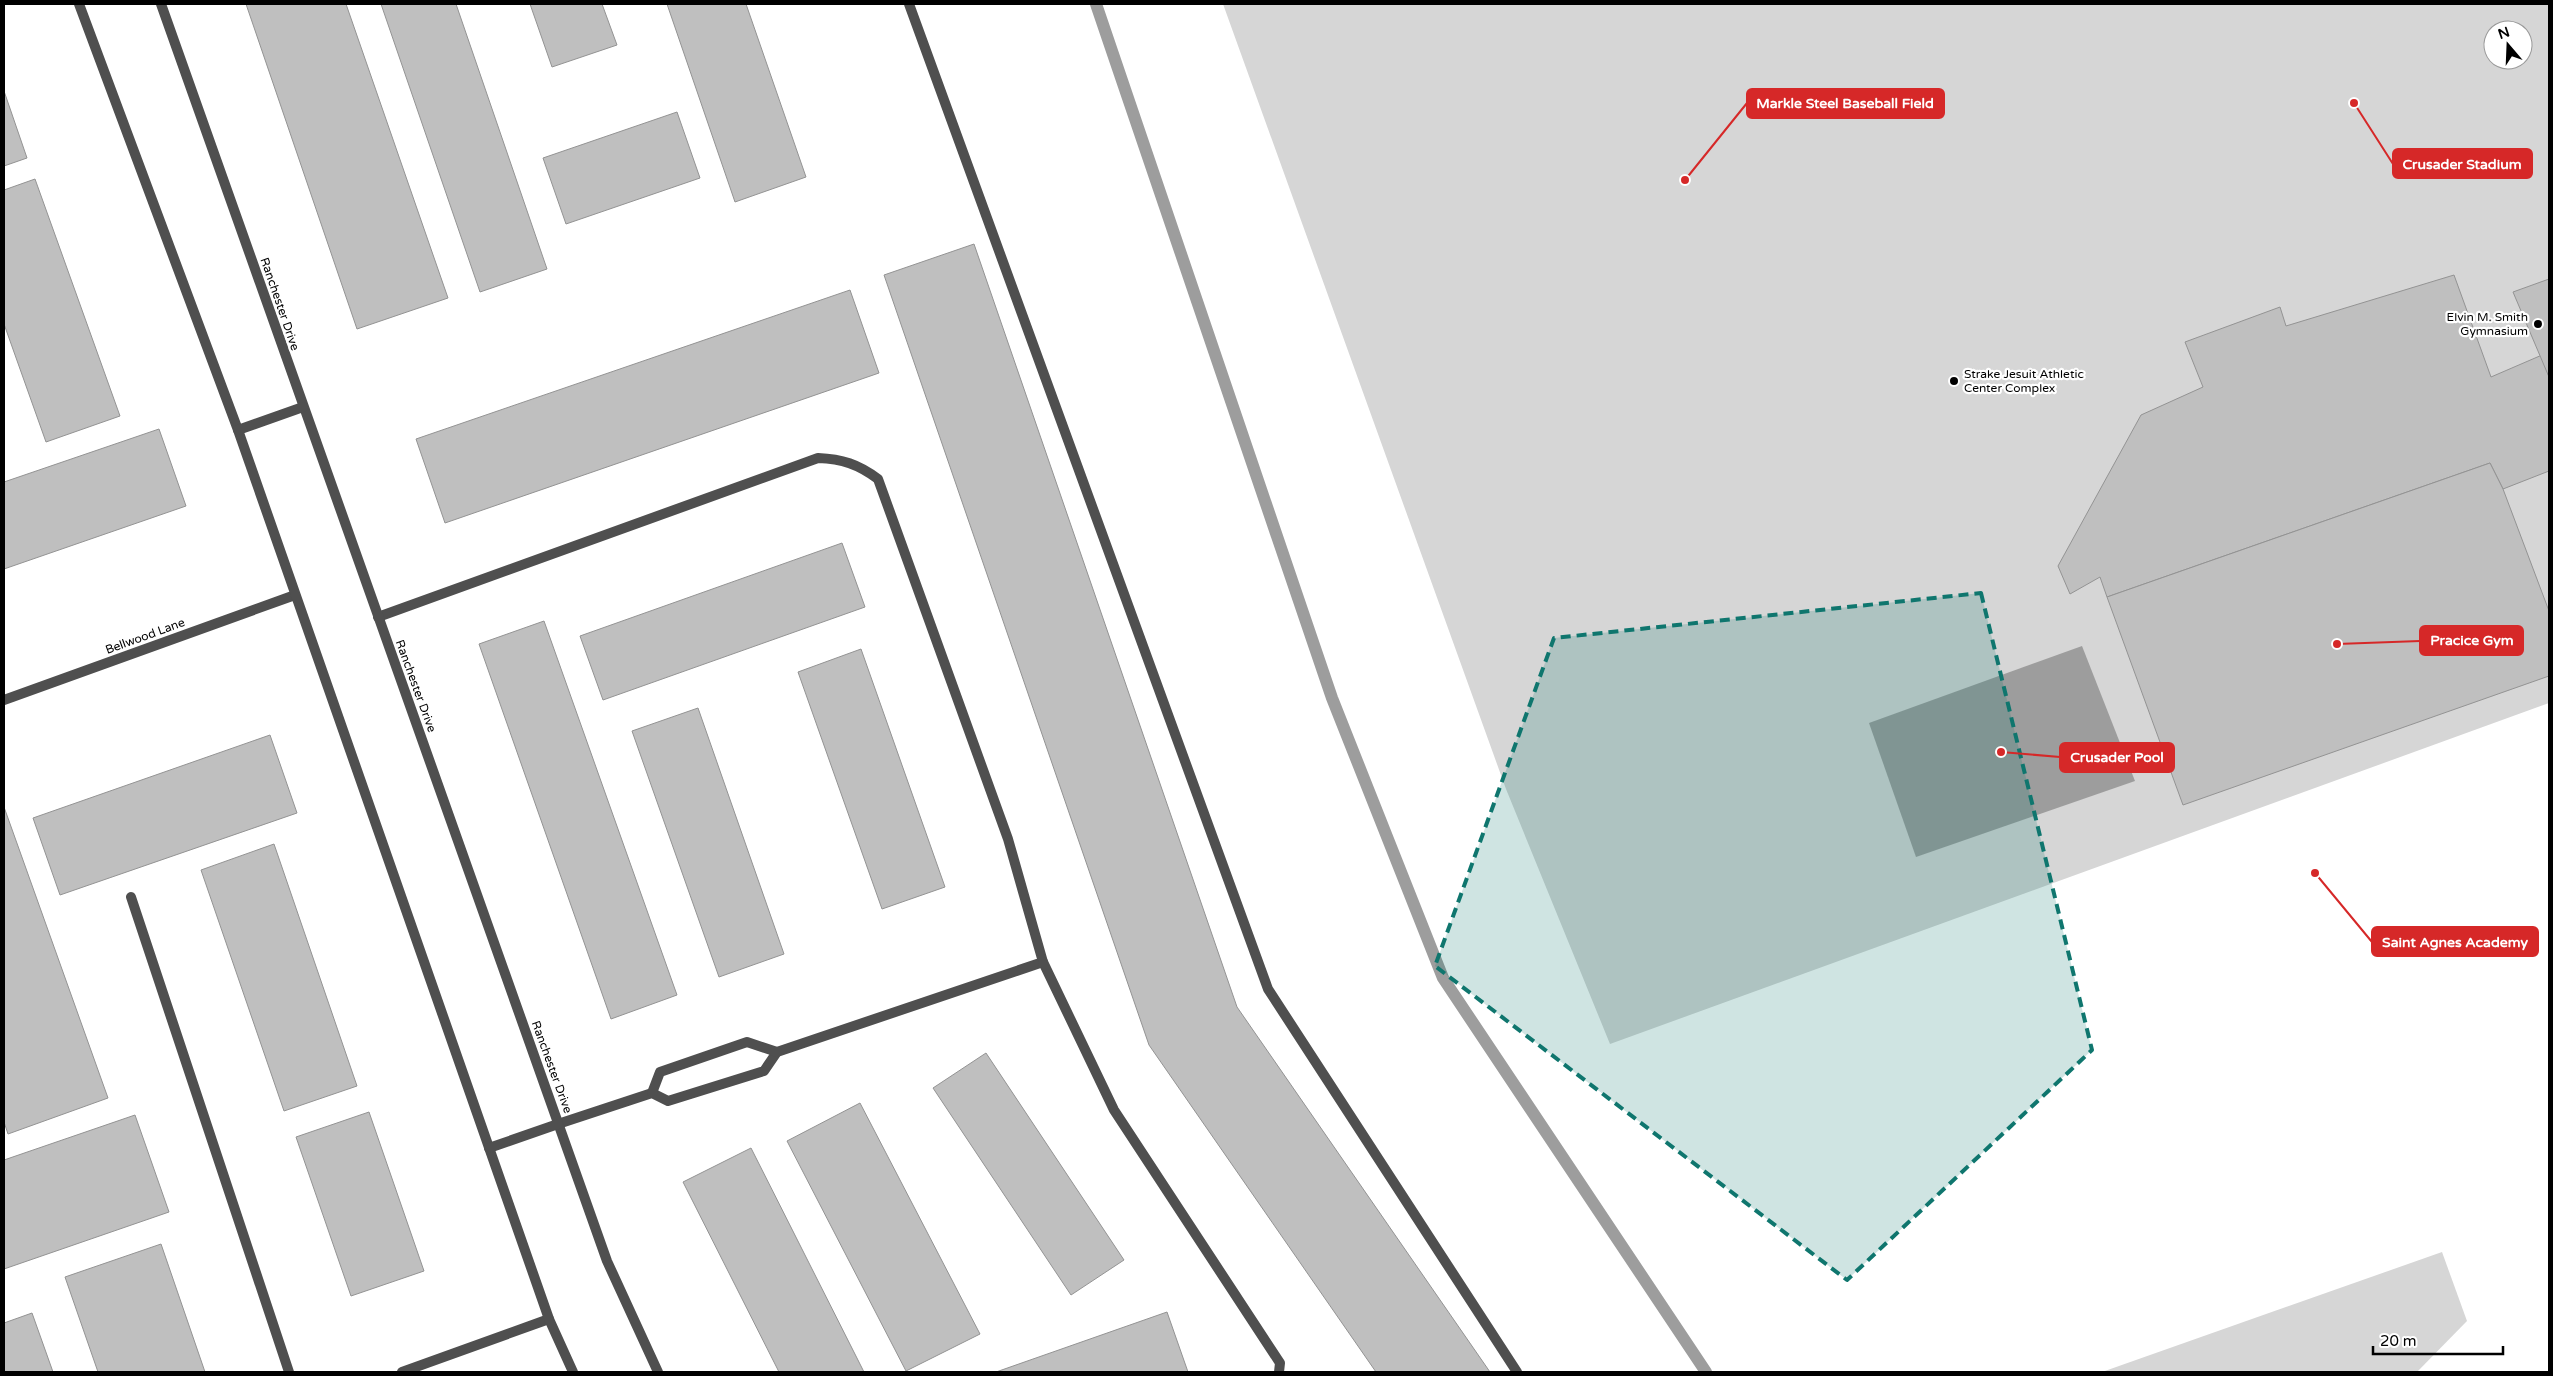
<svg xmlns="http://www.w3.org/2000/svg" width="2553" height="1376" font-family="'Varela Round',sans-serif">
  <rect width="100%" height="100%" fill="#fff"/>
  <g fill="#d6d6d6" fill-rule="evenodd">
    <path d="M 1223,4 L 2549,4 L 2549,703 L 1610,1044 L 1506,789 ZM 2493,30 L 2523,30 L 2523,60 L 2493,60 Z"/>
    <path d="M 2442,1252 L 2467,1321 L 2417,1372 L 2102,1372 Z"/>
  </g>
  <path fill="#9d9d9d" d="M 2082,646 L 2135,781 L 1916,857 L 1869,723 Z"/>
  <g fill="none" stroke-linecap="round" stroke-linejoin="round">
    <path stroke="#9d9d9d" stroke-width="12" d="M 1096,4 L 1332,698 L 1443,978 L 1706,1372"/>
  </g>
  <g fill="#bfbfbf" stroke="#939393">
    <path d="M 246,4 L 346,4 L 448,298 L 357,329 Z"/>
    <path d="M 381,4 L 456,4 L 547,269 L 480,292 Z"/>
    <path d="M 530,4 L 602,4 L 617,45 L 552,67 Z"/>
    <path d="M 667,4 L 746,4 L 806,177 L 735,202 Z"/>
    <path d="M 4,91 L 27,158 L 4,166 Z"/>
    <path d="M 677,112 L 700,178 L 566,224 L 543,158 Z"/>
    <path d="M 35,179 L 120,416 L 46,442 L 4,324 L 4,190 Z"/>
    <path d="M 974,244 L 1237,1007 L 1490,1372 L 1376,1372 L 1149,1045 L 884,275 Z"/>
    <path d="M 2454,275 L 2491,377 L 2542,355 L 2549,377 L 2549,471 L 2503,489 L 2490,463 L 2107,597 L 2100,577 L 2070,594 L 2058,566 L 2141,415 L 2203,387 L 2185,342 L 2280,307 L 2286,326 Z"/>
    <path d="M 2549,279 L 2549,377 L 2513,292 Z"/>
    <path d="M 850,290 L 879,373 L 445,523 L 416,439 Z"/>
    <path d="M 159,429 L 186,506 L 4,569 L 4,482 Z"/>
    <path d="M 2490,463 L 2503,489 L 2549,611 L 2549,676 L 2183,805 L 2107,597 Z"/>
    <path d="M 842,543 L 865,607 L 603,700 L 580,636 Z"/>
    <path d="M 544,621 L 677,995 L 611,1019 L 479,644 Z"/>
    <path d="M 861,649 L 945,887 L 882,909 L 798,672 Z"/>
    <path d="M 698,708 L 784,954 L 719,977 L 632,731 Z"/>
    <path d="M 270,735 L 297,813 L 60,895 L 33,818 Z"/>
    <path d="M 4,807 L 108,1098 L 8,1134 L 4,1122 Z"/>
    <path d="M 274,844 L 357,1086 L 284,1111 L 201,870 Z"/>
    <path d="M 986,1053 L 1124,1260 L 1071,1295 L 933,1088 Z"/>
    <path d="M 860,1103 L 980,1334 L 906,1371 L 787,1141 Z"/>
    <path d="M 369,1112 L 424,1271 L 351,1296 L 296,1137 Z"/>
    <path d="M 135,1115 L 169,1212 L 4,1269 L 4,1160 Z"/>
    <path d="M 751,1148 L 864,1372 L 779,1372 L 683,1182 Z"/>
    <path d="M 161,1244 L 205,1372 L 98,1372 L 65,1277 Z"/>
    <path d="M 1167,1312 L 1188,1372 L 996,1372 Z"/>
    <path d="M 32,1313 L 53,1372 L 4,1372 L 4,1323 Z"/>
  </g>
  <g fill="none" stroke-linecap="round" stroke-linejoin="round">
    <g stroke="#4f4f4f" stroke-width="10">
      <path d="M 909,4 L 1268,989 L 1517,1372"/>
      <path d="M 378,617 L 818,458 C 842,459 858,464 878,479 L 1008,839 L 1043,962 L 777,1052 L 764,1071 L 668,1101 L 652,1093 L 558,1124"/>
      <path d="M 131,897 L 289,1372"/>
      <path d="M 1043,962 L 1114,1110 L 1280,1363 L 1279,1372"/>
      <path d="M 652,1093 L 660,1072 L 747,1042 L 777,1052"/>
      <path d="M 402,1372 L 549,1319"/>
    </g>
    <path stroke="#4f4f4f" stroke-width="10" d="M 4,700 L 295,595"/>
    <g stroke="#4f4f4f" stroke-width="10">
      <path d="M 79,4 L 238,430 L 549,1319 L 573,1372"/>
      <path d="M 161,4 L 607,1261 L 658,1372"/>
      <path d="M 238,430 L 303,407"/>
      <path d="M 489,1148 L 558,1124"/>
    </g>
  </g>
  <path fill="#0f766e" fill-opacity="0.2" stroke="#0f766e" stroke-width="4" stroke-dasharray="10 6" stroke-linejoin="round" d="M 1981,593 L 2092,1050 L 1847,1280 L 1435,966 L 1554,638 Z"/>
  <g fill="#000" stroke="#fff" stroke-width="2">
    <circle cx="2538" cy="324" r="5"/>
    <circle cx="1954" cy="381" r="5"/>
  </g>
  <g text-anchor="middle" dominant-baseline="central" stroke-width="4.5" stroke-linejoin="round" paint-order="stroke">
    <g font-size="12" fill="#000" stroke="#fff">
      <text transform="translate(280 304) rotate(71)">Ranchester Drive</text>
      <text transform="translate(145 636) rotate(-20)">Bellwood Lane</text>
      <text transform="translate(416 686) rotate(70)">Ranchester Drive</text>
      <text transform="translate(552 1067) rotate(70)">Ranchester Drive</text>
    </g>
    <g font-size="12" fill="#000" stroke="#fff" text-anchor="end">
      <text x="2528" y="317">Elvin M. Smith<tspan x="2528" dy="14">Gymnasium</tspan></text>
      <text x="1964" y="374" text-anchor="start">Strake Jesuit Athletic<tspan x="1964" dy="14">Center Complex</tspan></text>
    </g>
  </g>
  <path fill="none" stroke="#d62828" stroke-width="2" d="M1685 180L1747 103M2354 103L2393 164M2337 644L2420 641M2001 752L2060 757M2315 873L2372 942"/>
  <g fill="#d62828" stroke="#fff" stroke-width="2">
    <circle cx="1685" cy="180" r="5"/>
    <circle cx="2354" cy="103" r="5"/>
    <circle cx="2337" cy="644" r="5"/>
    <circle cx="2001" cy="752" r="5"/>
    <circle cx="2315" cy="873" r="5"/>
  </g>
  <g fill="#d62828" stroke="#d62828" stroke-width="2">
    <rect x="1747" y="89" width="197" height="29" rx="5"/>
    <rect x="2393" y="149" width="139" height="29" rx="5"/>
    <rect x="2420" y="626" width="103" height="29" rx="5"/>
    <rect x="2060" y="743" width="114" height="29" rx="5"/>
    <rect x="2372" y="927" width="166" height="29" rx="5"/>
  </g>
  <g font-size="14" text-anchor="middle" font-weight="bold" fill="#fff">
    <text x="1845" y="108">Markle Steel Baseball Field</text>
    <text x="2462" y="169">Crusader Stadium</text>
    <text x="2472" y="645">Pracice Gym</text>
    <text x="2117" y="762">Crusader Pool</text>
    <text x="2455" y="947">Saint Agnes Academy</text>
  </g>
  <rect width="2553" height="1376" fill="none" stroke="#000000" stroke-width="10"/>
  <g transform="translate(2508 45) rotate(341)"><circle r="24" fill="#ffffff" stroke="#999999"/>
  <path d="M0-4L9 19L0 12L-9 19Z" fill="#000000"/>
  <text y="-8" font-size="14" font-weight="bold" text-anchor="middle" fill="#000000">N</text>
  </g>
  <path d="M2373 1346v8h130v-8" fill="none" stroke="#000000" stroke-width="2.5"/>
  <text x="2380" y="1346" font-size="15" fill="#000000" stroke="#ffffff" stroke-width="4" paint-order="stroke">20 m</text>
</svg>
